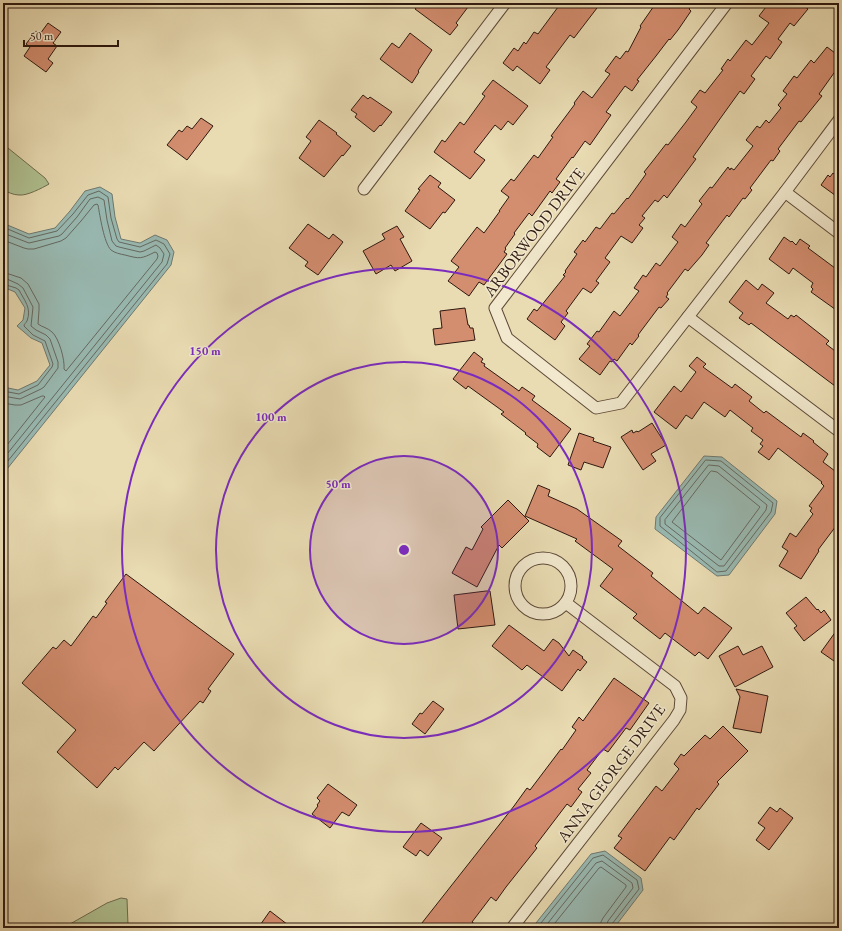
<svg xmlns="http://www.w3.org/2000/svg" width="842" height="931" font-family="'EB Garamond',serif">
  <rect width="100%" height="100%" fill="#e9dbb2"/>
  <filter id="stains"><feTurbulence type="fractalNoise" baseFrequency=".005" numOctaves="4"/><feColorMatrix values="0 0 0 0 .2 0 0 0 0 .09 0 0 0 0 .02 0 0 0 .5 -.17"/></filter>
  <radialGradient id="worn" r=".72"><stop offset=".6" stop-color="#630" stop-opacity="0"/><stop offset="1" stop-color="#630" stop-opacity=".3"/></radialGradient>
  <g fill="#b0c191" stroke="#6f6c50">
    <path d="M 3,144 L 45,178 L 49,184 C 42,188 27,196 19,195 C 13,195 8,192 3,190 Z"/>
    <path d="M 121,898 L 127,899 L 128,925 L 126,928 L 63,928 L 107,903 Z"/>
  </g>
  <g fill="#99bab3" stroke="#6e7971">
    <path d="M 100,187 L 112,194 L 115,217 L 121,239 L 140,243 L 155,235 L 167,240 L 174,252 L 171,265 L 3,474 L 3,387 L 18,390 L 37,381 L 50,365 L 42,343 L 31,338 L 17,326 L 23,320 L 25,308 L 15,292 L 3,287 L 3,222 L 5,224 L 29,234 L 55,228 L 70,211 L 85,191 Z"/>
    <path d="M 704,456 L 722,457 L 777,501 L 775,514 L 729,575 L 717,576 L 655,529 L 656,517 Z"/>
    <path d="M 605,851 L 641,878 L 643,890 L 614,928 L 532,928 L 591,854 Z"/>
  </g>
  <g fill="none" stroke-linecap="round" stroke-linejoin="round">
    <g stroke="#646961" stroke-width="1">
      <path d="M 3,227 L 29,238 L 57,231 L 73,214 L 88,195 L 99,191 L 108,197 L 111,218 L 117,239 L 119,242 L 140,247 L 156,240 L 164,244 L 170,254 L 167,264 L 3,467"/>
      <path d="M 3,233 L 29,243 L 59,236 L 62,234 L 77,217 L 90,199 L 98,197 L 104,200 L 107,220 L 112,241 L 116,246 L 119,247 L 140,252 L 144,251 L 156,245 L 160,248 L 164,254 L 162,262 L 3,459"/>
      <path d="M 3,240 L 24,248 L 28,249 L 34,249 L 61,241 L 66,238 L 81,221 L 94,205 L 97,204 L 98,205 C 100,216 104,243 111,250 C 115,253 120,254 125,255 C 140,259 141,259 155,252 L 157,253 L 158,256 L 157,259 L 66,371 L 64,369 C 65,360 59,338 52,332 C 48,328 42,327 38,324 L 39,310 L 39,304 L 28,284 L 21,278 L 9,274 L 3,273"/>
      <path d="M 3,279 L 7,279 L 18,284 L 23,288 L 33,307 L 31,326 L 36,330 L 46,335 L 50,339 L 58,362 L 58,368 L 44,387 L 41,389 L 20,399 L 3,396"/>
      <path d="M 3,284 L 16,288 L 19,290 C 24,300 32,308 27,321 C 26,323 24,324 24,326 L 33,335 L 45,341 L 53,364 L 52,367 L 38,385 L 19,394 L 3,391"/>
      <path d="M 3,403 L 15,405 L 21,405 L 42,396 L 44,396 L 45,397 L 3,450"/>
      <path d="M 706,460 L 721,461 L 773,503 L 771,512 L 726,571 L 717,572 L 660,526 L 660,518 Z"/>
      <path d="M 709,465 L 719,466 L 767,505 L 766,510 L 724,566 L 719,566 L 665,524 L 665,520 Z"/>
      <path d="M 712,471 L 717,472 L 760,507 L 721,560 L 672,522 L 710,472 Z"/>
      <path d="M 537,928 L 593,858 L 603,855 L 637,880 L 639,889 L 612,924 L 611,928"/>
      <path d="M 544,928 L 596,863 L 602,861 L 632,883 L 633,888 L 608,921 L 606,928"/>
      <path d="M 551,928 L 599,868 L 601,867 L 626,885 L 626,887 L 603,918 L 601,922 L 600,928"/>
    </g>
  </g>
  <g fill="#d38d6f" stroke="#2e180f">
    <path d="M 420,3 L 471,3 L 456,23 L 458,25 L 450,35 L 415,9 Z"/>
    <path d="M 561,3 L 590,3 L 597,8 L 574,38 L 570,35 L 546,67 L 550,70 L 540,84 L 517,66 L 513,71 L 503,63 L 514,48 L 518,51 L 524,42 L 526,44 L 534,32 L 538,34 Z"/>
    <path d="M 656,3 L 694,3 L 689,9 L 691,11 L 678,30 L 670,40 L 669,39 L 656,56 L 637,80 L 639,81 L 632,91 L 625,86 L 606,112 L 611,115 L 590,145 L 585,141 L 573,158 L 572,157 L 556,179 L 560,182 L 552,193 L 550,191 L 532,216 L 529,213 L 514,233 L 515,234 L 505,248 L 506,249 L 504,252 L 507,254 L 484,285 L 479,282 L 469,296 L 448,281 L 459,267 L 451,261 L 477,227 L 484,233 L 500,211 L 499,211 L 509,197 L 501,191 L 511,179 L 514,181 L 534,155 L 538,158 L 553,137 L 551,136 L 575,104 L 574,103 L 583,91 L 592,98 L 610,74 L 605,71 L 616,56 L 620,59 L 626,51 L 628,52 L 641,27 L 640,26 Z"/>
    <path d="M 769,3 L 800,3 L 808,9 L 794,26 L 790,23 L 778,39 L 782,42 L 770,59 L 766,56 L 751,76 L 755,79 L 744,94 L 740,91 L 722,116 L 693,157 L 696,159 L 667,198 L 664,195 L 658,202 L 655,200 L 642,216 L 645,218 L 639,225 L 643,228 L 632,243 L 621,236 L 605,258 L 610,262 L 596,281 L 599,283 L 591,293 L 583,288 L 566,311 L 568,313 L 561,322 L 565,326 L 555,340 L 527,319 L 534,309 L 537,311 L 565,276 L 563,275 L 566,272 L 565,271 L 577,254 L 574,252 L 583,240 L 585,242 L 596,227 L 600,229 L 612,213 L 614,214 L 627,198 L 628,199 L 646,174 L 644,172 L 652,162 L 666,144 L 668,145 L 686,122 L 697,107 L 691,102 L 700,90 L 705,93 L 723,70 L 721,69 L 728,59 L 730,61 L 746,40 L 752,45 L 769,23 L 759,16 Z"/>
    <path d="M 48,23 L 61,32 L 53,43 L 57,46 L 48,59 L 53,63 L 46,72 L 24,56 L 30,47 L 26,44 L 36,31 L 40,34 Z"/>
    <path d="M 410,33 L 432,50 L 418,71 L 419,72 L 412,83 L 380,59 L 392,43 L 399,48 Z"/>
    <path d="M 827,47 L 839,56 L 839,66 L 819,94 L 822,96 L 801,122 L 799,121 L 778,149 L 780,151 L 773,161 L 771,160 L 750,188 L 752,190 L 745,199 L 743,198 L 729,217 L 727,215 L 706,243 L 709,245 L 702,255 L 688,271 L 685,269 L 667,293 L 668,294 L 666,297 L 669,299 L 661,308 L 659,307 L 638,335 L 639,336 L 632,345 L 630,343 L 617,361 L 614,359 L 612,362 L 610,361 L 600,375 L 579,359 L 590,346 L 587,344 L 597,331 L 599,332 L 614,311 L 620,316 L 639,291 L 634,288 L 643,275 L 646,277 L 656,263 L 660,266 L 678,242 L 672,237 L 681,224 L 685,227 L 702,204 L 699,201 L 710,187 L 712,188 L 728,167 L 730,170 L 731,168 L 734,170 L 753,146 L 746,140 L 757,126 L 760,128 L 766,120 L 769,123 L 781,108 L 778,105 L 787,94 L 783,91 L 794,76 L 797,78 L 811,60 L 814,63 Z"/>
    <path d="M 493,80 L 528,106 L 513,125 L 508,121 L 501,130 L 495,125 L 474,152 L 485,160 L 470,179 L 434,152 L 442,140 L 445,142 L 460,122 L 464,125 L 485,96 L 482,94 Z"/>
    <path d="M 363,95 L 368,99 L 370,97 L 392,112 L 381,126 L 380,125 L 374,132 L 355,117 L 357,114 L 351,110 Z"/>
    <path d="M 201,118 L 213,126 L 187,160 L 167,145 L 179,130 L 182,132 L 187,126 L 192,129 Z"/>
    <path d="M 319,120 L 337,133 L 336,134 L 351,146 L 343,156 L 342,155 L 324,177 L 299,158 L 311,141 L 306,137 Z"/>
    <path d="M 833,173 L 839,178 L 839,198 L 821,185 L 828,175 L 830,177 Z"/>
    <path d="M 430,175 L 441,183 L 438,187 L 455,200 L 445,213 L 443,212 L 430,229 L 405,211 L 420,190 L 418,189 Z"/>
    <path d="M 308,224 L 329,239 L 333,234 L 343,242 L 318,275 L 305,266 L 308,262 L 289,248 Z"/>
    <path d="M 397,226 L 404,237 L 400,239 L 412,261 L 395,271 L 391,265 L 376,274 L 363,251 L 385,239 L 382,234 Z"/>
    <path d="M 784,237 L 791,242 L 792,241 L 796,245 L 800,239 L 810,246 L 808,248 L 839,271 L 839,312 L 811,292 L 813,289 L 811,287 L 813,283 L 793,268 L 789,274 L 769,259 Z"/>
    <path d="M 746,280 L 758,290 L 762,284 L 774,293 L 766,303 L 788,319 L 791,315 L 794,317 L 796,315 L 829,341 L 826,344 L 839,354 L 839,389 L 751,323 L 749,325 L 739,318 L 743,313 L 729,302 Z"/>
    <path d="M 465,308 L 468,325 L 469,325 L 470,328 L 473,328 L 475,340 L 435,345 L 433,329 L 442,328 L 440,311 Z"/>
    <path d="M 474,352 L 483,359 L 481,362 L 485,364 L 484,366 L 519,391 L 522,387 L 535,396 L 532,400 L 571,429 L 550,457 L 537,447 L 538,444 L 525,434 L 526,433 L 501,414 L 504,412 L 468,386 L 466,389 L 453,379 Z"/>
    <path d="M 697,357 L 706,364 L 703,367 L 732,388 L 735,384 L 752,397 L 749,401 L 764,413 L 766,411 L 801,437 L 803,433 L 814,441 L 813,442 L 828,454 L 823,462 L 839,474 L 839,522 L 818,550 L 819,551 L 801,579 L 779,566 L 788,551 L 782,547 L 790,533 L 796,537 L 813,514 L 810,511 L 812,508 L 809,506 L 824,486 L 821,483 L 822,482 L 778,448 L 769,460 L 758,452 L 763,446 L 760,444 L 763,440 L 751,431 L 753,428 L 730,410 L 725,417 L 704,402 L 692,419 L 686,415 L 676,429 L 654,412 L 674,386 L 681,392 L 696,372 L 689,366 Z"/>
    <path d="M 652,423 L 666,445 L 651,454 L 656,461 L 643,470 L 621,437 L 632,430 L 633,433 L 637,431 L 638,432 Z"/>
    <path d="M 579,433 L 594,438 L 593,441 L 611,447 L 603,468 L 584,462 L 581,470 L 568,465 Z"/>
    <path d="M 538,485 L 550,490 L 548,496 L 577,509 L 622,541 L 618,546 L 653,573 L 651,576 L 698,614 L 704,607 L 732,628 L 708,659 L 699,652 L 695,656 L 665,633 L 660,639 L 633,618 L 637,614 L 600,586 L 613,569 L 575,541 L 577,539 L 525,516 Z"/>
    <path d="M 508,500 L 529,521 L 502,548 L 499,545 L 477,587 L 452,573 L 466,547 L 472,550 L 483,529 L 481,527 Z"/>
    <path d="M 126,574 L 234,654 L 208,689 L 211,691 L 203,703 L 200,701 L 154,751 L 144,742 L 118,770 L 115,767 L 97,788 L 57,752 L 76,730 L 22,683 L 53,647 L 56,649 L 64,640 L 71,646 L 93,616 L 96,618 L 107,603 L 105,602 Z"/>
    <path d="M 486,591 L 490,591 L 495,625 L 458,629 L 454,595 Z"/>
    <path d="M 806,597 L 817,610 L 818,609 L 821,613 L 824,610 L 831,620 L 804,641 L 794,628 L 797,626 L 786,613 Z"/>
    <path d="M 509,625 L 544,651 L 553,639 L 559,643 L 569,656 L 573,650 L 583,657 L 582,658 L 587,662 L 580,671 L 578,669 L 562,691 L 527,665 L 522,670 L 492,646 Z"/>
    <path d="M 839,627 L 839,662 L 835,659 L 834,661 L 821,652 Z"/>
    <path d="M 738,646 L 743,655 L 762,646 L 773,667 L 735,687 L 719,656 Z"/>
    <path d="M 614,678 L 649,703 L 630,730 L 626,728 L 608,752 L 603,749 L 587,770 L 591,773 L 578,789 L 582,792 L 571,807 L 567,804 L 535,846 L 537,848 L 506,887 L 496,901 L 491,897 L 472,922 L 480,928 L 418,928 L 514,806 L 527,788 L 530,790 L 561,749 L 562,750 L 576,730 L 572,727 L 579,717 L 583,721 Z"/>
    <path d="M 736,689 L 768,696 L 761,733 L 733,728 L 740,697 Z"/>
    <path d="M 433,701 L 444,709 L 425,734 L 412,724 L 420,713 L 422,714 Z"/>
    <path d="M 723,726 L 748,751 L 717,782 L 719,784 L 699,810 L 697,808 L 674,840 L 670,837 L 645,871 L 614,848 L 622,838 L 618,836 L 656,786 L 662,791 L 679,769 L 674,764 L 681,754 L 684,756 L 705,735 L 710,739 Z"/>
    <path d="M 328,784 L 357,805 L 349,816 L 342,812 L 330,828 L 312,814 L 318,806 L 317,805 L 320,801 L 317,798 Z"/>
    <path d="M 770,807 L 777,812 L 780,808 L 793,818 L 769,850 L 756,840 L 765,828 L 758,823 Z"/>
    <path d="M 421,823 L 442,838 L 428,856 L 420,850 L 416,856 L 403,847 Z"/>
    <path d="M 270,911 L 292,928 L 258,928 Z"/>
  </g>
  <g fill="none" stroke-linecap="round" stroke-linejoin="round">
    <g stroke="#5d4938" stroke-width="13">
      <g id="minor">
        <path d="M 727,3 L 495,308 L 507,338 L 596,408 L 621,403 L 785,192 L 839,120"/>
        <path d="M 364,189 L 505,3"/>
        <path d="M 785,192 L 839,233"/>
        <path d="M 688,317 L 839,431"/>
        <circle cx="543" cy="586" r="28"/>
        <path d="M 512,928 L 674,720 L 680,710 L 681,698 L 675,686 L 566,603"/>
      </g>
    </g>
    <use href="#minor" stroke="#f1e8cd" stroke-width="11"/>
  </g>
  <circle cx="404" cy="550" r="94" fill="#7b2cbf" fill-opacity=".12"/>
  <g fill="none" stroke="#7b2cbf" stroke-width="2">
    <circle cx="404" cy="550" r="94"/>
    <circle cx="404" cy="550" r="188"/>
    <circle cx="404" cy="550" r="282"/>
  </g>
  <g text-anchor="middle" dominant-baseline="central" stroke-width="3" stroke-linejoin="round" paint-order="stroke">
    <g font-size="16" fill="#2e180f" stroke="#f1e8cd">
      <text transform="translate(534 232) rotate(-53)">ARBORWOOD DRIVE</text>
      <text transform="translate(611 773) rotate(-53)">ANNA GEORGE DRIVE</text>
    </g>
  </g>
  <circle cx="404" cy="550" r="6" fill="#7b2cbf" stroke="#f1e8cd" stroke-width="2"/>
  <g font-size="12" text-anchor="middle" font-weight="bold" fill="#7b2cbf" stroke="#f1e8cd" stroke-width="3" stroke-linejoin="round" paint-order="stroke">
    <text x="205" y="355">150 m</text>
    <text x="271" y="421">100 m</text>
    <text x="338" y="488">50 m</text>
  </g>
  <rect width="842" height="931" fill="none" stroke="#e9dbb2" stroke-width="16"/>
  <rect x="4" y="4" width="834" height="923" fill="none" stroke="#2e180f" stroke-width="2"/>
  <rect x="8" y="8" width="826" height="915" fill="none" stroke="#2e180f"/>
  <path d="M24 40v6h94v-6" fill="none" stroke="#2e180f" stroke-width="2"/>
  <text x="30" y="40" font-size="12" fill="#2e180f" stroke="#f1e8cd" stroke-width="3" paint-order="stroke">50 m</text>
  <rect width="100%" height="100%" filter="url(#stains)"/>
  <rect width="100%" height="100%" fill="url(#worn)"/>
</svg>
